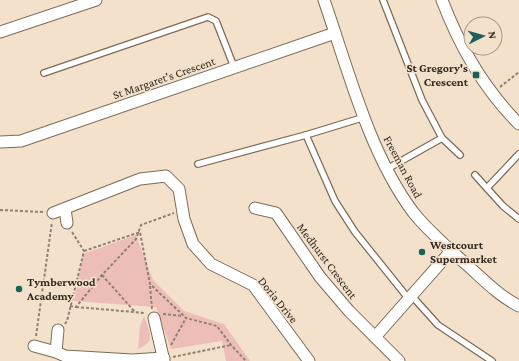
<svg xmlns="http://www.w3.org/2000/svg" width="519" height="361" font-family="'Crimson Pro',serif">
  <rect width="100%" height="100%" fill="#f4e1cb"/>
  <g fill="#ecbeb7">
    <path d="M 136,235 L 153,280 L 184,311 L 224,324 L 250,361 L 226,361 L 222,341 L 171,349 L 156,307 L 74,301 L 83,254 Z"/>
    <path d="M 144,316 C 149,331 157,342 138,349 L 140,326 Z"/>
  </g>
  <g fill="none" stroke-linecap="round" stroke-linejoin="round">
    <g stroke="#7c6b57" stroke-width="8">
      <g id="service">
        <path d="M 383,0 L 422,100 L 442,138 L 460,155"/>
        <path d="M 44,73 L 208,17 L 216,21 L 234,67"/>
        <path d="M 306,135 L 365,117"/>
        <path d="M 198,164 L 306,135 L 335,201 L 355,232 L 408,298"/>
        <path d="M 387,169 L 442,138"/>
        <path d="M 475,175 L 503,206 L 519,219"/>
        <path d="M 487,188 L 519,154"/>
        <path d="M 411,295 L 438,325 L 492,361"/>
      </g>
    </g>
    <g stroke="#7c6b57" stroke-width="13">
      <g id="minor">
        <path d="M 324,0 C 348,69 369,153 413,212 C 428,231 449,249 467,265 C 484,280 499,296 519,306"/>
        <path d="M 442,0 C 459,45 485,90 519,124"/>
        <path d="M 0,32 L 96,0"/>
        <path d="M 0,142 L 21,141 L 335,33"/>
        <path d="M 255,208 L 276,213 L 320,277 L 349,311 L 399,361"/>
        <path d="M 65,209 L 67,223"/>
        <path d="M 53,213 L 140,179 L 166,176 L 179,189 L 184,219 L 193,244 L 211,264 L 253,285 L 309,361"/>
        <path d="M 154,318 L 164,361"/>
        <path d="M 58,330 L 56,352 L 65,356 L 132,360 L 164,358"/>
        <path d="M 375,337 L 451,251"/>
        <path d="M 34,346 L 56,352"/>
      </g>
    </g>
    <g stroke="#8e8172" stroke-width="2" stroke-dasharray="3 2" stroke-linecap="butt">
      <path d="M 500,87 L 519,72"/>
      <path d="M 0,210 L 43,212"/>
      <path d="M 84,251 L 140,232 L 150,284 L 186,318 L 217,326 L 231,345 L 246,361"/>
      <path d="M 102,275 L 135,312"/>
      <path d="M 150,286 L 152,309"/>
      <path d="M 70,306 L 76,307 L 102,275 L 136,239 L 141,225 L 174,213"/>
      <path d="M 76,307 L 145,313"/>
      <path d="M 163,314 L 183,316"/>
      <path d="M 65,324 L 67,321 L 84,251 L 72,232"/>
      <path d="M 36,336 L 52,222"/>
      <path d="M 171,345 L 186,318"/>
      <path d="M 173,357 L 231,345"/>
    </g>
    <use href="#service" stroke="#fff" stroke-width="5.5"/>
    <use href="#minor" stroke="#fff" stroke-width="11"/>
  </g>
  <g fill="#186259" stroke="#f4e1cb" stroke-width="1.5">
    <rect x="472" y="71" width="8" height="8" rx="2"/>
    <circle cx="422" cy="252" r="4"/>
    <circle cx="19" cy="289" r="4"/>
  </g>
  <g text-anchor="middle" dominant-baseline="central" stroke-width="3.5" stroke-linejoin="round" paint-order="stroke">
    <g font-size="12" font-weight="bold" fill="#302921" stroke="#f4e1cb" text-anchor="start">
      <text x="468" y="68" text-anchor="end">St Gregory's<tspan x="468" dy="14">Crescent</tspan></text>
      <text x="430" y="245">Westcourt<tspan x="430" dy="14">Supermarket</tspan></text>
      <text x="27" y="282">Tymberwood<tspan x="27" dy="14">Academy</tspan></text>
    </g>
    <g font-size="12" fill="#302921" stroke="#f4e1cb">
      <text transform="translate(164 78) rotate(-19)">St Margaret's Crescent</text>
      <text transform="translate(403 167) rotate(62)">Freeman Road</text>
      <text transform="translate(327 261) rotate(53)">Medhurst Crescent</text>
      <text transform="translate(278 300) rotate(51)">Doria Drive</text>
    </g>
  </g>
  <g transform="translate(483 36) rotate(84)"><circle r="19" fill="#f4e1cb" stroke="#a69787"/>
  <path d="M0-3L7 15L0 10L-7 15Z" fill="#186259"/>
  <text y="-6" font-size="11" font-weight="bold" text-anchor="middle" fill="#302921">N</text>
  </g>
</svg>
